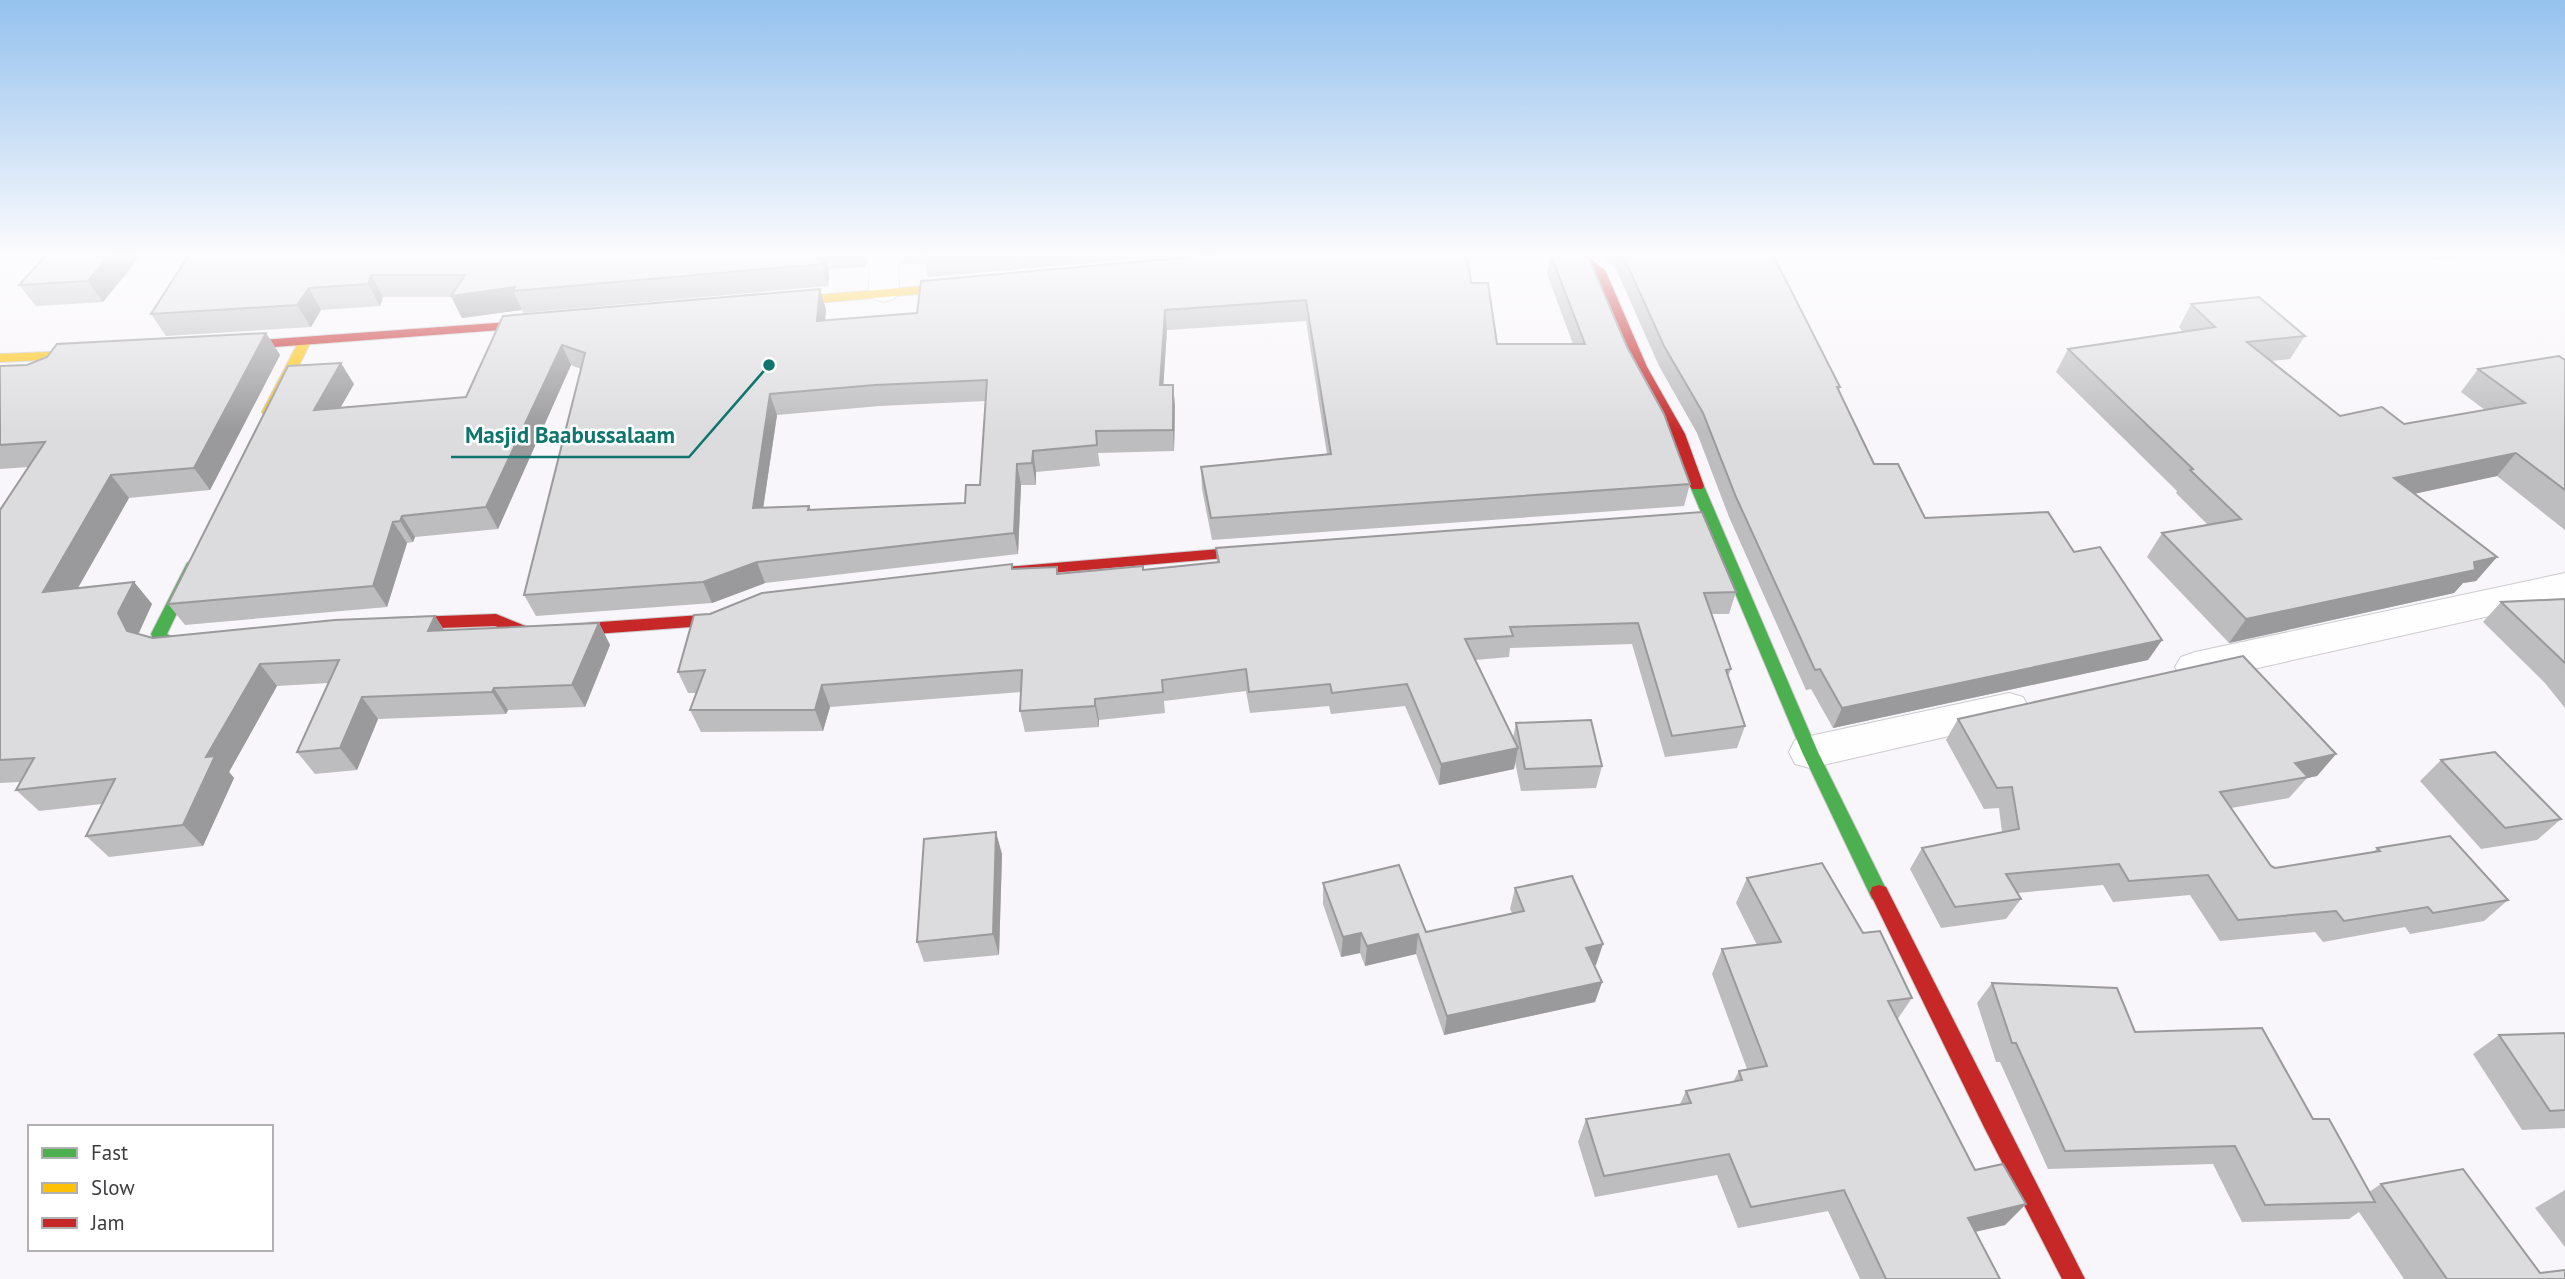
<svg xmlns="http://www.w3.org/2000/svg" width="2565" height="1279" font-family="'PT Sans',sans-serif">
  <rect width="100%" height="100%" fill="#f8f6fa"/>
  <g fill="none" stroke-linecap="round" stroke-linejoin="round">
    <g stroke="#cccbcd" stroke-width="2">
      <g id="street">
        <path d="M 870,253 L 898,253 L 899,293 L 894,299 L 884,302 L 874,299 L 869,293 Z"/>
        <path d="M 2565,573 L 2565,599 L 2195,682 L 2181,677 L 2175,667 L 2181,657 L 2195,652 Z"/>
        <path d="M 2009,693 L 2023,697 L 2029,708 L 2023,719 L 1810,768 L 1795,764 L 1789,752 L 1795,740 L 1810,736 Z"/>
      </g>
    </g>
    <g stroke="#cccbcd" stroke-width="2">
      <g id="fast">
        <path d="M 1697,481 L 1704,486 L 1818,752 L 1888,893 L 1886,899 L 1879,901 L 1872,899 L 1802,752 L 1690,486 Z"/>
        <path d="M 194,558 L 201,563 L 167,634 L 172,637 L 211,633 L 219,639 C 209,651 170,649 155,644 L 151,634 L 187,563 Z"/>
      </g>
    </g>
    <g stroke="#cccbcd" stroke-width="2">
      <g id="slow">
        <path d="M 972,282 L 976,283 L 976,289 L 770,307 L 764,303 L 770,299 Z"/>
        <path d="M 305,337 L 311,341 L 276,412 L 269,416 L 264,415 L 262,412 L 299,341 Z"/>
        <path d="M 99,350 L 104,351 L 104,357 L 0,362 L 0,354 Z"/>
      </g>
    </g>
    <g stroke="#cccbcd" stroke-width="2">
      <g id="jam">
        <path d="M 1568,253 L 1582,253 L 1605,270 L 1647,367 L 1685,434 L 1704,486 L 1702,489 L 1692,489 L 1690,486 L 1671,434 L 1635,367 L 1594,272 Z"/>
        <path d="M 550,319 L 556,323 L 554,326 L 219,351 L 213,347 L 219,343 Z"/>
        <path d="M 1267,545 L 1274,550 L 1272,554 L 982,579 L 974,574 L 982,569 Z"/>
        <path d="M 740,604 L 748,610 L 745,614 L 718,625 L 527,639 L 495,626 L 386,630 L 378,624 L 386,618 L 496,614 L 528,627 L 716,614 Z"/>
        <path d="M 1879,885 L 1886,887 L 2085,1279 L 2062,1279 L 1984,1127 L 1870,893 L 1872,887 Z"/>
      </g>
    </g>
    <use href="#street" fill="#fefefe" fill-rule="evenodd"/>
    <use href="#fast" fill="#4caf50" fill-rule="evenodd"/>
    <use href="#slow" fill="#ffc107" fill-rule="evenodd"/>
    <use href="#jam" fill="#c62828" fill-rule="evenodd"/>
  </g>
  <g fill="#bdbcbf" fill-rule="evenodd">
    <path d="M 48,253 L 143,253 L 103,302 L 36,306 L 19,285 Z"/>
    <path d="M 190,253 L 867,253 L 867,267 L 829,269 L 828,286 L 523,313 L 522,310 L 462,318 L 451,297 L 383,297 L 380,306 L 321,310 L 311,327 L 166,336 L 151,314 Z"/>
    <path d="M 898,253 L 1204,253 L 928,277 L 925,263 L 901,265 Z"/>
    <path d="M 1550,253 L 1627,347 L 1690,484 L 1684,506 L 1212,540 L 1202,489 L 1201,467 L 1327,454 L 1306,321 L 1167,330 L 1163,385 L 1173,385 L 1175,406 L 1174,451 L 1098,453 L 1100,466 L 1036,472 L 1036,485 L 1021,485 L 1018,554 L 765,583 L 712,603 L 536,616 L 524,595 L 581,369 L 571,365 L 498,529 L 415,537 L 413,542 L 407,543 L 387,607 L 185,625 L 168,604 L 354,384 L 340,408 L 466,397 L 503,316 L 826,310 L 825,320 L 1471,283 L 1497,344 L 1573,344 L 1547,274 ZM 986,401 L 980,485 L 965,503 L 811,510 L 809,506 L 763,508 L 777,415 L 880,406 Z"/>
    <path d="M 1602,253 L 1772,253 L 1840,387 L 1839,391 L 1874,464 L 1925,518 L 2074,552 L 2162,640 L 2148,660 L 1833,728 L 1811,689 L 1806,690 L 1729,517 L 1697,433 L 1659,366 L 1616,269 L 1604,258 Z"/>
    <path d="M 2422,253 L 2564,253 L 2430,260 Z"/>
    <path d="M 2191,304 L 2305,336 L 2290,359 L 2271,361 L 2340,416 L 2404,424 L 2485,410 L 2461,392 L 2478,369 L 2565,360 L 2565,530 L 2497,476 L 2414,494 L 2497,557 L 2476,581 L 2463,583 L 2454,593 L 2229,643 L 2147,557 L 2162,533 L 2208,525 L 2176,493 L 2177,491 L 2056,372 L 2068,349 L 2183,332 L 2179,327 Z"/>
    <path d="M 266,333 L 280,355 L 210,490 L 129,498 L 78,588 L 134,582 L 152,604 L 138,634 L 153,638 L 435,616 L 444,630 L 599,623 L 610,645 L 585,707 L 508,710 L 506,714 L 378,719 L 357,770 L 315,774 L 297,752 L 329,683 L 277,686 L 229,772 L 234,778 L 203,846 L 109,857 L 86,836 L 102,804 L 39,811 L 16,790 L 20,782 L 0,783 L 0,510 L 29,467 L 0,469 L 0,366 L 27,365 Z"/>
    <path d="M 1216,548 L 1736,592 L 1729,614 L 1711,614 L 1731,669 L 1728,677 L 1745,726 L 1737,748 L 1665,757 L 1632,644 L 1510,648 L 1509,657 L 1475,660 L 1513,738 L 1516,723 L 1602,766 L 1596,788 L 1521,791 L 1515,762 L 1514,769 L 1439,785 L 1405,706 L 1331,714 L 1329,706 L 1250,713 L 1246,691 L 1164,701 L 1165,713 L 1099,720 L 1099,727 L 1025,732 L 1020,711 L 1021,692 L 830,707 L 823,731 L 701,732 L 690,710 L 697,693 L 688,693 L 678,672 L 710,614 L 1012,564 L 1013,569 L 1057,567 L 1058,574 L 1143,570 L 1217,562 Z"/>
    <path d="M 2565,599 L 2565,708 L 2545,683 L 2483,622 L 2501,602 Z"/>
    <path d="M 1958,719 L 2336,754 L 2317,776 L 2307,778 L 2289,798 L 2231,808 L 2271,866 L 2275,868 L 2374,852 L 2377,848 L 2508,900 L 2484,921 L 2410,934 L 2405,927 L 2323,942 L 2315,932 L 2220,941 L 2190,895 L 2113,902 L 2103,885 L 2017,893 L 2021,899 L 2006,919 L 1941,928 L 1910,869 L 1922,848 L 2002,832 L 1999,808 L 1984,809 L 1946,740 Z"/>
    <path d="M 2441,760 L 2561,819 L 2537,840 L 2481,849 L 2420,781 Z"/>
    <path d="M 1002,854 L 999,955 L 924,962 L 917,942 Z"/>
    <path d="M 1747,878 L 1863,933 L 1912,998 L 1897,1020 L 1975,1170 L 2026,1204 L 2005,1225 L 1975,1232 L 2000,1279 L 1860,1279 L 1828,1211 L 1738,1228 L 1717,1175 L 1595,1197 L 1578,1142 L 1586,1119 L 1680,1104 L 1686,1091 L 1733,1082 L 1739,1071 L 1747,1069 L 1712,974 L 1722,949 L 1757,945 L 1736,903 Z"/>
    <path d="M 1323,883 L 1426,932 L 1512,913 L 1510,909 L 1515,888 L 1596,965 L 1594,965 L 1602,982 L 1595,1002 L 1444,1035 L 1416,954 L 1365,966 L 1360,953 L 1341,957 L 1323,904 Z"/>
    <path d="M 1992,983 L 2135,1032 L 2313,1119 L 2369,1192 L 2381,1184 L 2540,1273 L 2565,1279 L 2404,1279 L 2359,1212 L 2349,1219 L 2242,1222 L 2213,1164 L 2048,1169 L 2000,1062 L 1996,1062 L 1977,1003 Z"/>
    <path d="M 2565,1033 L 2565,1128 L 2522,1130 L 2473,1054 L 2499,1035 Z"/>
    <path d="M 2565,1190 L 2565,1247 L 2535,1208 Z"/>
  </g>
  <g fill="#9a999b">
    <path d="M 111,253 L 143,253 L 103,302 L 88,281 Z"/>
    <path d="M 822,253 L 825,253 L 829,269 L 828,286 L 822,264 Z"/>
    <path d="M 864,253 L 867,253 L 867,267 Z"/>
    <path d="M 371,275 L 383,297 L 380,306 L 368,284 Z"/>
    <path d="M 515,287 L 513,291 L 522,310 L 462,318 L 451,296 Z"/>
    <path d="M 309,288 L 321,310 L 311,327 L 297,305 Z"/>
    <path d="M 820,289 L 826,310 L 823,342 L 817,321 Z"/>
    <path d="M 1165,310 L 1167,330 L 1162,406 L 1160,385 Z"/>
    <path d="M 266,333 L 280,355 L 210,490 L 194,468 Z"/>
    <path d="M 562,345 L 571,365 L 498,529 L 486,507 Z"/>
    <path d="M 341,363 L 354,384 L 327,431 L 314,410 Z"/>
    <path d="M 1173,385 L 1175,406 L 1174,451 L 1173,430 Z"/>
    <path d="M 770,394 L 777,415 L 760,529 L 753,508 Z"/>
    <path d="M 1033,451 L 1036,472 L 1036,485 L 1032,463 Z"/>
    <path d="M 2516,453 L 2497,476 L 2376,502 L 2394,478 Z"/>
    <path d="M 1017,464 L 1021,485 L 1018,554 L 1014,533 Z"/>
    <path d="M 111,475 L 129,498 L 63,614 L 43,592 Z"/>
    <path d="M 402,516 L 415,537 L 413,542 L 400,521 Z"/>
    <path d="M 393,522 L 407,543 L 387,607 L 373,586 Z"/>
    <path d="M 2497,557 L 2476,581 L 2463,583 L 2454,593 L 2229,643 L 2246,619 L 2474,562 Z"/>
    <path d="M 757,562 L 765,583 L 712,603 L 703,582 Z"/>
    <path d="M 134,582 L 152,604 L 138,635 L 127,631 L 118,613 Z"/>
    <path d="M 435,616 L 449,638 L 428,631 Z"/>
    <path d="M 599,623 L 610,645 L 585,707 L 572,685 Z"/>
    <path d="M 2162,640 L 2148,660 L 1833,728 L 1842,708 Z"/>
    <path d="M 260,664 L 277,686 L 229,772 L 234,778 L 203,846 L 183,825 L 206,757 Z"/>
    <path d="M 822,685 L 830,707 L 823,731 L 815,710 Z"/>
    <path d="M 494,688 L 508,710 L 506,714 L 492,692 Z"/>
    <path d="M 362,697 L 378,719 L 357,770 L 340,748 Z"/>
    <path d="M 1095,699 L 1099,720 L 1099,727 L 1095,706 Z"/>
    <path d="M 1518,748 L 1514,769 L 1439,785 L 1441,764 Z"/>
    <path d="M 2336,754 L 2317,776 L 2307,778 L 2308,777 L 2295,763 Z"/>
    <path d="M 996,832 L 1002,854 L 999,955 L 993,934 Z"/>
    <path d="M 1361,933 L 1360,953 L 1341,957 L 1343,937 Z"/>
    <path d="M 1418,934 L 1416,954 L 1365,966 L 1367,946 Z"/>
    <path d="M 1603,944 L 1596,965 L 1580,968 L 1586,948 Z"/>
    <path d="M 1602,982 L 1595,1002 L 1444,1035 L 1447,1016 Z"/>
    <path d="M 2026,1204 L 2005,1225 L 1948,1238 L 1968,1218 Z"/>
  </g>
  <g fill="#dcdbde" stroke="#9a999b" stroke-width="2" fill-rule="evenodd">
    <path d="M 48,253 L 111,253 L 88,281 L 19,285 Z"/>
    <path d="M 190,253 L 822,253 L 822,264 L 513,291 L 515,287 L 451,296 L 465,275 L 371,275 L 368,284 L 309,288 L 297,305 L 151,314 Z"/>
    <path d="M 924,253 L 950,253 L 923,256 Z"/>
    <path d="M 1238,253 L 1467,253 L 1471,283 L 1488,283 L 1497,344 L 1585,344 L 1550,253 L 1584,253 L 1588,256 L 1627,347 L 1664,414 L 1690,484 L 1211,518 L 1201,467 L 1331,454 L 1306,300 L 1165,310 L 1160,385 L 1173,385 L 1173,430 L 1096,431 L 1097,445 L 1033,451 L 1032,463 L 1017,464 L 1014,533 L 757,562 L 703,582 L 524,595 L 585,353 L 562,345 L 486,507 L 402,516 L 400,521 L 393,522 L 373,586 L 168,604 L 288,366 L 341,363 L 314,410 L 466,397 L 503,316 L 820,289 L 817,321 L 917,313 L 921,281 ZM 987,380 L 980,485 L 966,485 L 965,503 L 808,510 L 809,506 L 753,508 L 770,394 L 875,385 Z"/>
    <path d="M 1622,253 L 1772,253 L 1840,387 L 1837,387 L 1874,464 L 1898,464 L 1925,518 L 2048,512 L 2074,552 L 2100,547 L 2162,640 L 1842,708 L 1820,669 L 1815,670 L 1736,497 L 1703,413 L 1664,346 Z"/>
    <path d="M 2259,297 L 2305,336 L 2247,342 L 2340,416 L 2382,407 L 2404,424 L 2525,403 L 2478,369 L 2559,356 L 2565,360 L 2565,490 L 2516,453 L 2394,478 L 2497,557 L 2474,562 L 2475,570 L 2246,619 L 2162,533 L 2241,519 L 2190,470 L 2193,469 L 2068,349 L 2215,327 L 2191,304 Z"/>
    <path d="M 266,333 L 194,468 L 111,475 L 43,592 L 134,582 L 118,613 L 127,631 L 153,638 L 335,620 L 435,616 L 428,631 L 599,623 L 572,685 L 494,688 L 492,692 L 362,697 L 340,748 L 297,752 L 339,660 L 260,664 L 206,757 L 215,756 L 183,825 L 86,836 L 115,779 L 16,790 L 34,758 L 0,760 L 0,510 L 45,442 L 0,445 L 0,366 L 27,365 L 47,357 L 57,344 Z"/>
    <path d="M 1702,512 L 1736,592 L 1704,593 L 1731,669 L 1726,670 L 1745,726 L 1672,736 L 1638,623 L 1510,627 L 1513,636 L 1465,639 L 1518,748 L 1441,764 L 1407,684 L 1332,693 L 1330,684 L 1249,692 L 1246,669 L 1162,680 L 1163,692 L 1095,699 L 1095,706 L 1020,711 L 1022,670 L 822,685 L 815,710 L 690,710 L 705,670 L 678,672 L 694,615 L 710,614 L 762,593 L 1012,564 L 1012,569 L 1057,567 L 1057,574 L 1143,566 L 1143,570 L 1219,562 L 1216,548 Z"/>
    <path d="M 2565,599 L 2565,663 L 2501,602 Z"/>
    <path d="M 2243,656 L 2336,754 L 2295,763 L 2308,777 L 2220,792 L 2271,866 L 2275,868 L 2380,851 L 2377,848 L 2450,836 L 2508,900 L 2433,913 L 2428,907 L 2344,921 L 2336,911 L 2238,920 L 2208,875 L 2129,881 L 2119,864 L 2006,874 L 2021,899 L 1955,907 L 1922,848 L 2019,829 L 2012,787 L 1997,788 L 1958,719 Z"/>
    <path d="M 1591,720 L 1602,766 L 1525,769 L 1516,723 Z"/>
    <path d="M 2495,752 L 2561,819 L 2505,828 L 2441,760 Z"/>
    <path d="M 996,832 L 993,934 L 917,942 L 924,839 Z"/>
    <path d="M 1822,863 L 1863,933 L 1880,931 L 1912,998 L 1888,1001 L 1975,1170 L 2003,1164 L 2026,1204 L 1968,1218 L 2000,1279 L 1886,1279 L 1844,1190 L 1751,1207 L 1729,1154 L 1604,1176 L 1586,1119 L 1691,1103 L 1686,1091 L 1742,1080 L 1739,1071 L 1767,1066 L 1722,949 L 1781,942 L 1747,878 Z"/>
    <path d="M 1399,865 L 1426,932 L 1524,911 L 1515,888 L 1572,876 L 1603,944 L 1586,948 L 1602,982 L 1447,1016 L 1418,934 L 1367,946 L 1361,933 L 1343,937 L 1323,883 Z"/>
    <path d="M 1992,983 L 2117,988 L 2135,1032 L 2262,1028 L 2313,1119 L 2329,1119 L 2375,1202 L 2265,1205 L 2235,1146 L 2065,1151 L 2016,1043 L 2012,1043 Z"/>
    <path d="M 2565,1033 L 2565,1110 L 2550,1111 L 2499,1035 Z"/>
    <path d="M 2463,1169 L 2540,1273 L 2565,1270 L 2565,1279 L 2447,1279 L 2381,1184 Z"/>
  </g>
  <linearGradient id="sky" x2="0" y2="1"><stop stop-color="#94c1ee"/><stop offset="0.59" stop-color="#fcfbfd"/><stop offset="1" stop-color="#fcfbfd" stop-opacity="0"/></linearGradient>
  <rect width="2565" height="432" fill="url(#sky)"/>
  <path fill="none" stroke="#0f766e" stroke-width="2.5" d="M769 365L689 457H451"/>
  <circle fill="#0f766e" stroke="#fff" stroke-width="2.5" cx="769" cy="365" r="7"/>
  <g font-size="23" text-anchor="middle" font-weight="bold" fill="#0f766e" stroke="#fff" stroke-width="5" stroke-linejoin="round" paint-order="stroke">
    <text x="570" y="443">Masjid Baabussalaam</text>
  </g>
  <rect x="28" y="1125" width="245" height="126" fill="#ffffff" stroke="#b1b1b2" stroke-width="2"/>
  <rect x="42" y="1148" width="35" height="10" fill="#4caf50" stroke="#b1b1b2" stroke-width="2"/>
  <text x="91" y="1160" font-size="21" fill="#3d3c3e">Fast</text>
  <rect x="42" y="1183" width="35" height="10" fill="#ffc107" stroke="#b1b1b2" stroke-width="2"/>
  <text x="91" y="1195" font-size="21" fill="#3d3c3e">Slow</text>
  <rect x="42" y="1218" width="35" height="10" fill="#c62828" stroke="#b1b1b2" stroke-width="2"/>
  <text x="91" y="1230" font-size="21" fill="#3d3c3e">Jam</text>
</svg>
